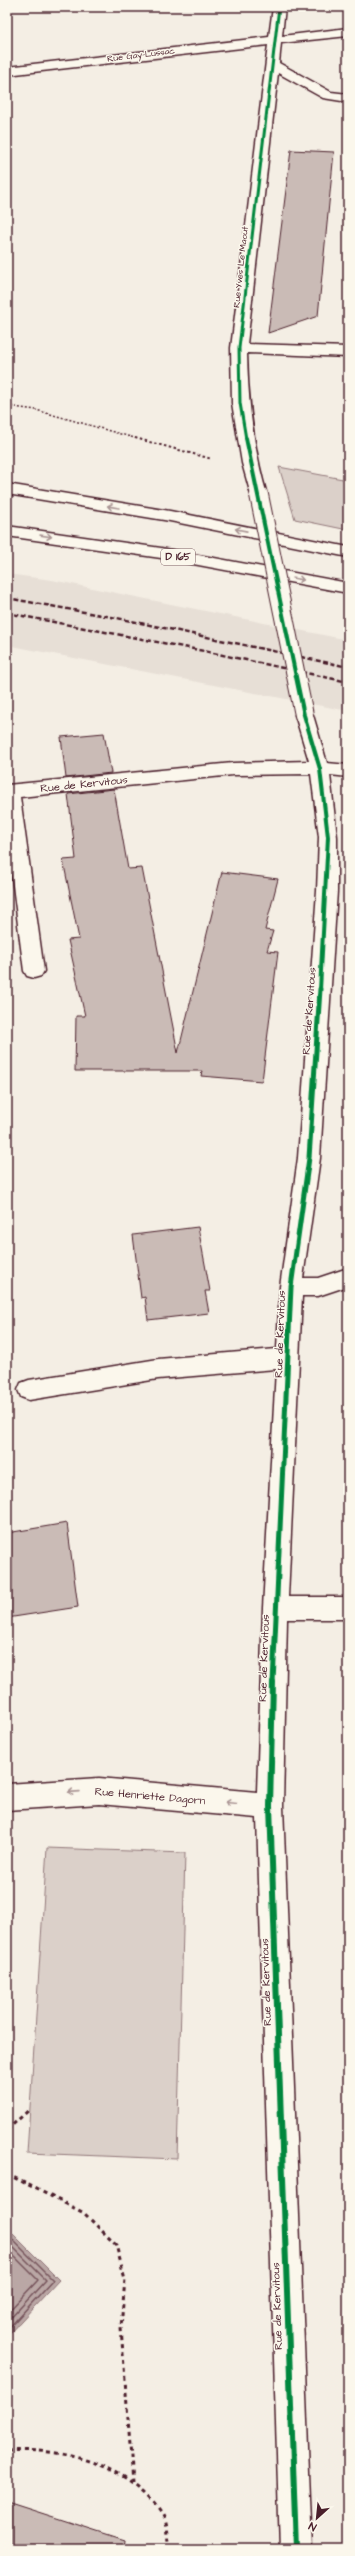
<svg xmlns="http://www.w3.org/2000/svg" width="355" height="2556" font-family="'Architects Daughter',sans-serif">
  <rect width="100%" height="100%" fill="#f4eee4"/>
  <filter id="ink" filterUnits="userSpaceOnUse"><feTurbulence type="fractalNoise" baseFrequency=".025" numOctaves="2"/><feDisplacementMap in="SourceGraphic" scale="8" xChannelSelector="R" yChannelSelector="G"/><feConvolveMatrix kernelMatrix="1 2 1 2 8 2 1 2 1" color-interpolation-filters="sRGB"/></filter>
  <g filter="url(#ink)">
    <path fill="#e7dfd6" d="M 7,574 L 52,580 L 348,640 L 348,711 L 7,645 Z"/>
    <g fill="#dbd0c9" stroke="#92787a">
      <path d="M 279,467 L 348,480 L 348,530 L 295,519 Z"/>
      <path d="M 47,1848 L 185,1853 L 177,2159 L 27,2153 Z"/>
    </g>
    <path fill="#baa7a5" stroke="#8d7174" d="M 7,2228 L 59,2280 L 8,2335 L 7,2334 Z"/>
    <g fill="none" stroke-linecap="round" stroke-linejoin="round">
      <g stroke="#77555c" stroke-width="1.5">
        <path d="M 7,2234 L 53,2280 L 7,2330"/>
        <path d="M 7,2241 L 46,2280 L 7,2322"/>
        <path d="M 7,2249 L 38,2280 L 7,2313"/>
      </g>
    </g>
    <g fill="#cabbb6" stroke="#4a1f2b">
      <path d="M 291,150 L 334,152 L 318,316 L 268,333 Z"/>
      <path d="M 104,733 L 111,773 L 66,778 L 61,737 Z"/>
      <path d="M 114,789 L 128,869 L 142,868 L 178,1053 L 222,872 L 278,879 L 265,930 L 273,931 L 267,951 L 278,952 L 262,1081 L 201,1076 L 202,1071 L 75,1071 L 76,1016 L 85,1016 L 68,940 L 79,939 L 63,860 L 76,859 L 68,794 Z"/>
      <path d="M 198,1227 L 210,1291 L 205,1291 L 209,1313 L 148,1320 L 145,1297 L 141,1298 L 133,1235 Z"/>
      <path d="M 67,1523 L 78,1607 L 7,1618 L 7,1533 Z"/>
      <path d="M 7,2502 L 125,2540 L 124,2549 L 7,2549 Z"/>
    </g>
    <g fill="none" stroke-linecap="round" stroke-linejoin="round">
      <g stroke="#4a1f2b" stroke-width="3">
        <g id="minor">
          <path d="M 273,7 L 285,7 L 282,36 L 348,28 L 348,36 L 281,43 L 279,63 L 331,92 L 348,94 L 348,102 L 323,98 L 278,73 L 247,344 L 348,347 L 348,357 L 247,353 C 248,403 253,447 267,495 L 259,500 L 251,495 L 242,463 L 232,403 L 231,348 L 268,45 L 7,75 L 7,67 L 269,37 Z"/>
          <path d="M 304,709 L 310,711 L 313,715 L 327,763 L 348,765 L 348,777 L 330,775 L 337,837 L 337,891 L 320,1158 L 303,1278 L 318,1278 L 348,1268 L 348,1286 L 318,1296 L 302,1296 L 288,1597 L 348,1597 L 348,1619 L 287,1619 L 283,1806 L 312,2549 L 280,2549 L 257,1818 L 99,1804 L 7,1810 L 7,1784 L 99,1778 L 257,1792 L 263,1608 L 276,1369 L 158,1379 L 29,1400 L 21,1397 L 18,1390 L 21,1383 L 29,1380 L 158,1359 L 277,1349 L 280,1287 L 298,1158 L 317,891 L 319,837 L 311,774 L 233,775 L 20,797 L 44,971 L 41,976 L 34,978 L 27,976 L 24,971 L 7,839 L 7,785 L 233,763 L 309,761 L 295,715 L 298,711 Z"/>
        </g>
      </g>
      <g stroke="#4a1f2b" stroke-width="3">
        <g id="highway">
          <path d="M 7,484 L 170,511 L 348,547 L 348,557 L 170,521 L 7,494 Z"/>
          <path d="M 7,526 L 161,548 L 348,583 L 348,593 L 161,558 L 7,536 Z"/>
        </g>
      </g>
      <path stroke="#4a1f2b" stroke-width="1.5" stroke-dasharray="2 2" stroke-linecap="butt" d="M 7,406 L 36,410 L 138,439"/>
      <path stroke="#4a1f2b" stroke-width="2" stroke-dasharray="2.5 2.5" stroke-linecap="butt" d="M 135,438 L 212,459"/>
      <g stroke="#4a1f2b" stroke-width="3" stroke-dasharray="4 4" stroke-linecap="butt">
        <path d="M 7,2130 L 30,2109"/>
        <path d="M 7,2174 L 84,2213 L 116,2245 L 125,2279 L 121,2328 L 133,2483"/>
        <path d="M 7,2451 C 62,2447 129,2464 162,2513 C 168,2521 168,2539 170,2549"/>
      </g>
      <use href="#minor" fill="#fbf7ec" fill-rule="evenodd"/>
      <use href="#highway" fill="#fbf7ec" fill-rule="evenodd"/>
      <g stroke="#4a1f2b" stroke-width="2.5" stroke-dasharray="5 2.5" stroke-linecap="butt">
        <path d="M 7,598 L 117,618 L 348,667"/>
        <path d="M 7,613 L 204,651 L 348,682"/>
      </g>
      <g stroke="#4a1f2b" stroke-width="20" stroke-linecap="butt">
        <path id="minor-bridge" d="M 259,495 L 304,715"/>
      </g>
      <use href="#minor-bridge" stroke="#fbf7ec" stroke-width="18"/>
      <g stroke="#fbf7ec" stroke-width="4.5">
        <path id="cycleway-far3" d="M 246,439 L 240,403 L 239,348 L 279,7"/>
      </g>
      <g stroke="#fbf7ec" stroke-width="6">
        <path id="cycleway-far2" d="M 246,438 L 304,715 L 320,769 L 328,837 L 320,990"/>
      </g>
      <g stroke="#fbf7ec" stroke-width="8">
        <path id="cycleway-far1" d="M 273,1683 L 291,1287 L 309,1158 L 320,989"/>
      </g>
      <g stroke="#fbf7ec" stroke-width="9">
        <path id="cycleway" d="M 273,1682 L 270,1806 L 296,2549"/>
      </g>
      <use href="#cycleway-far3" stroke="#00873e" stroke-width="3"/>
      <use href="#cycleway-far2" stroke="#00873e" stroke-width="4"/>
      <use href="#cycleway-far1" stroke="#00873e" stroke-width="5"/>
      <use href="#cycleway" stroke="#00873e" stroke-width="6"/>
    </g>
    <defs><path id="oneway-shaft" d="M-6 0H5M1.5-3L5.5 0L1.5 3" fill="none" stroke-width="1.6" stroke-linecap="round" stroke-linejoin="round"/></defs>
    <g stroke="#ab9695">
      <use href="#oneway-shaft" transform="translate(113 507) rotate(-170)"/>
      <use href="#oneway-shaft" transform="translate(241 530) rotate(-169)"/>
      <use href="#oneway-shaft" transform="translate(46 536) rotate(8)"/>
      <use href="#oneway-shaft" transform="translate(298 579) rotate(10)"/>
      <use href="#oneway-shaft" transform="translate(74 1792) rotate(176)"/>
      <use href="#oneway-shaft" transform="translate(231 1803) rotate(-175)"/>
    </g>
  </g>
  <g text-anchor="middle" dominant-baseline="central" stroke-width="3" stroke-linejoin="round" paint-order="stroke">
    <g font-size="9" fill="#4a1f2b" stroke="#fbf7ec">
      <text transform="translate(141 55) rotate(-7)">Rue Gay-Lussac</text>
      <text transform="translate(241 267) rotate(-84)">Rue Yves Le Maout</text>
    </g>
    <rect fill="#fbf7ec" stroke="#7f6065" stroke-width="1" x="161" y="549" width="34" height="16" rx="3"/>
    <g font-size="10" font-weight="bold" fill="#4a1f2b">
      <text x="178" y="557">D 165</text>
    </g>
    <g font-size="11" fill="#4a1f2b" stroke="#fbf7ec">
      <text transform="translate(84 784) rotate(-6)">Rue de Kervitous</text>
      <text transform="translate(309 1011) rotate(-86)">Rue de Kervitous</text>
      <text transform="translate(280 1334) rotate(-88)">Rue de Kervitous</text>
      <text transform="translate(264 1658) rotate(-88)">Rue de Kervitous</text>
      <text transform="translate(150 1796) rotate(5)">Rue Henriette Dagorn</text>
      <text transform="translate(266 1982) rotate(-92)">Rue de Kervitous</text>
      <text transform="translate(277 2306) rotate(-92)">Rue de Kervitous</text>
    </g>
  </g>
  <rect width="355" height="2556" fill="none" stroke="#fbf7ec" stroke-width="24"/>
  <rect x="12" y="12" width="331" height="2532" fill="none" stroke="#4a1f2b" stroke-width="1.5" filter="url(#ink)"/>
  <g transform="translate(317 2518) rotate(207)" stroke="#fbf7ec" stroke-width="3" paint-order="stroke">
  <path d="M0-3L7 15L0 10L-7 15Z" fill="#4a1f2b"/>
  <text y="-6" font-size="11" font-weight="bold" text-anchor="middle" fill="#4a1f2b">N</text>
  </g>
</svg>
